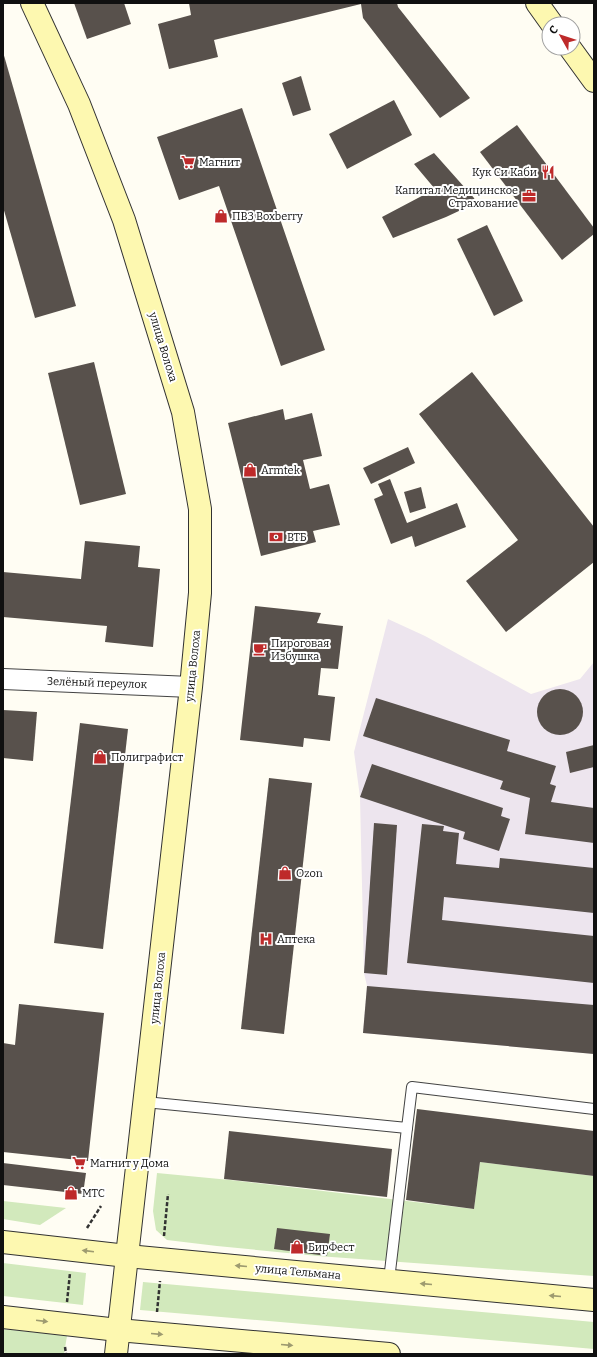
<svg xmlns="http://www.w3.org/2000/svg" width="597" height="1357" font-family="Bitter,serif">
  <rect width="100%" height="100%" fill="#fffdf3"/>
  <path fill="#ede5ee" d="M 388,619 L 425,636 L 531,694 L 580,679 L 594,662 L 594,1054 L 363,1033 L 367,986 L 364,973 L 360,797 L 354,752 Z"/>
  <g fill="#d2e9bc">
    <path d="M 480,1162 L 594,1176 L 594,1276 L 318,1256 L 217,1246 L 167,1240 L 156,1230 L 153,1211 L 157,1173 L 230,1180 L 474,1209 Z"/>
    <path d="M 3,1201 L 66,1208 L 40,1225 L 3,1219 Z"/>
    <path d="M 3,1263 L 86,1273 L 83,1305 L 3,1296 Z"/>
    <path d="M 143,1282 L 594,1322 L 594,1349 L 140,1310 Z"/>
    <path d="M 3,1329 L 67,1336 L 64,1354 L 3,1354 Z"/>
  </g>
  <g fill="#58514c">
    <path d="M 74,3 L 124,3 L 131,24 L 87,39 Z"/>
    <path d="M 189,3 L 397,3 L 398,7 L 470,98 L 440,118 L 363,18 L 361,4 L 214,40 L 218,57 L 169,69 L 158,24 L 191,15 Z"/>
    <path d="M 3,52 L 76,306 L 35,318 L 3,207 Z"/>
    <path d="M 301,76 L 311,110 L 293,116 L 282,83 Z"/>
    <path d="M 394,100 L 412,135 L 347,169 L 329,134 Z"/>
    <path d="M 242,108 L 325,350 L 281,366 L 219,186 L 179,200 L 157,137 Z"/>
    <path d="M 517,125 L 594,228 L 594,234 L 562,260 L 480,152 Z"/>
    <path d="M 434,153 L 474,198 L 476,203 L 446,217 L 393,238 L 382,217 L 435,189 L 414,164 Z"/>
    <path d="M 487,225 L 523,301 L 494,316 L 457,239 Z"/>
    <path d="M 94,362 L 126,494 L 80,505 L 48,373 Z"/>
    <path d="M 472,372 L 594,527 L 594,562 L 506,632 L 466,581 L 518,540 L 419,414 Z"/>
    <path d="M 283,409 L 285,420 L 312,413 L 322,456 L 303,460 L 310,489 L 329,484 L 340,525 L 313,531 L 316,542 L 261,556 L 228,423 Z"/>
    <path d="M 408,447 L 415,463 L 371,484 L 363,468 Z"/>
    <path d="M 390,479 L 407,523 L 457,503 L 466,527 L 415,547 L 412,536 L 391,544 L 374,499 L 383,495 L 378,484 Z"/>
    <path d="M 421,487 L 426,508 L 410,513 L 404,492 Z"/>
    <path d="M 85,541 L 140,546 L 138,567 L 160,569 L 153,647 L 105,642 L 107,626 L 3,617 L 3,572 L 81,579 Z"/>
    <path d="M 255,606 L 321,613 L 317,623 L 343,626 L 338,669 L 321,668 L 318,695 L 335,697 L 330,741 L 304,738 L 303,747 L 240,740 Z"/>
    <circle cx="560" cy="712" r="23"/>
    <path d="M 376,698 L 510,740 L 507,751 L 556,766 L 550,784 L 556,786 L 551,802 L 594,808 L 594,843 L 525,834 L 530,798 L 500,789 L 503,781 L 363,736 Z"/>
    <path d="M 3,710 L 37,712 L 33,761 L 3,758 Z"/>
    <path d="M 80,723 L 128,729 L 103,949 L 54,943 Z"/>
    <path d="M 594,745 L 594,767 L 570,773 L 566,752 Z"/>
    <path d="M 372,764 L 503,808 L 501,816 L 510,819 L 499,851 L 463,839 L 465,832 L 360,797 Z"/>
    <path d="M 269,778 L 312,783 L 284,1034 L 241,1029 Z"/>
    <path d="M 374,823 L 397,825 L 387,975 L 364,973 Z"/>
    <path d="M 422,824 L 444,826 L 443,831 L 459,833 L 456,864 L 499,868 L 500,858 L 594,868 L 594,913 L 444,897 L 442,920 L 594,936 L 594,983 L 407,963 Z"/>
    <path d="M 367,986 L 594,1005 L 594,1054 L 363,1033 Z"/>
    <path d="M 19,1004 L 104,1013 L 88,1161 L 3,1152 L 3,1043 L 15,1045 Z"/>
    <path d="M 417,1109 L 594,1131 L 594,1176 L 480,1162 L 474,1209 L 406,1200 Z"/>
    <path d="M 229,1131 L 392,1149 L 387,1197 L 224,1179 Z"/>
    <path d="M 3,1163 L 86,1173 L 83,1194 L 3,1185 Z"/>
    <path d="M 277,1228 L 330,1234 L 327,1256 L 274,1249 Z"/>
  </g>
  <g fill="none" stroke-linecap="round" stroke-linejoin="round">
    <g stroke="#434343" stroke-width="12">
      <g id="lane">
        <path d="M 145,1102 L 407,1128 L 412,1087 L 594,1109"/>
        <path d="M 389,1280 L 407,1128"/>
      </g>
    </g>
    <g stroke="#434343" stroke-width="22">
      <path id="street" d="M 3,679 L 191,687"/>
    </g>
    <g stroke="#323232" stroke-width="24">
      <g id="secondary">
        <path d="M 32,3 L 79,104 L 124,220 L 183,412 L 200,509 L 200,593 L 191,687 L 116,1354"/>
        <path d="M 537,3 L 552,24"/>
        <path d="M 570,48 L 594,81"/>
        <path d="M 3,1242 L 127,1256 L 594,1300"/>
        <path d="M 3,1317 L 118,1330 L 389,1354"/>
      </g>
    </g>
    <g stroke="#323232" stroke-width="2.5" stroke-dasharray="4 2" stroke-linecap="butt">
      <path d="M 87,1228 L 101,1206"/>
      <path d="M 164,1236 L 168,1194"/>
      <path d="M 67,1302 L 70,1273"/>
      <path d="M 157,1312 L 160,1281"/>
      <path d="M 65,1347 L 66,1354"/>
    </g>
    <use href="#lane" stroke="#fff" stroke-width="10"/>
    <use href="#street" stroke="#fff" stroke-width="20"/>
    <use href="#secondary" stroke="#fdf8b0" stroke-width="22"/>
  </g>
  <defs><path id="oneway-solid" d="M-6-.8H1V-3.2L6.5 0L1 3.2V.8H-6Z"/></defs>
  <g fill="#9e9b70">
    <use href="#oneway-solid" transform="translate(88 1251) rotate(-173)"/>
    <use href="#oneway-solid" transform="translate(241 1266) rotate(-175)"/>
    <use href="#oneway-solid" transform="translate(426 1284) rotate(-175)"/>
    <use href="#oneway-solid" transform="translate(555 1296) rotate(-175)"/>
    <use href="#oneway-solid" transform="translate(42 1321) rotate(7)"/>
    <use href="#oneway-solid" transform="translate(157 1334) rotate(5)"/>
    <use href="#oneway-solid" transform="translate(287 1345) rotate(5)"/>
  </g>
  <defs>
    <g id="supermarket-bare" transform="scale(1.08)"><path d="M-6-5.5h2.5l.6 2H6L4.5 2H-2.5L-4.4-4H-6ZM-1.5 3.2a1.3 1.3 0 1 0 .1 0ZM3 3.2a1.3 1.3 0 1 0 .1 0Z" fill="#be2a2a" stroke="#fff" stroke-width="2.5" paint-order="stroke"/></g>
    <g id="restaurant-bare" transform="scale(1.08)"><path d="M-5-6h1v4h1v-4h1v4h1v-4h1v5L-1.5 .5V6h-2V.5L-5-1ZM5-6V6H3V1.5H1.5Q1.5-4 5-6Z" fill="#be2a2a" stroke="#fff" stroke-width="2.5" paint-order="stroke"/></g>
    <g id="office-bare" transform="scale(1.08)"><path d="M-6-3h4V-5.5h4V-3h4V5H-6ZM-1-4.5V-3h2v-1.5ZM-6 0V1H6V0Z" fill="#be2a2a" stroke="#fff" stroke-width="2.5" paint-order="stroke"/></g>
    <g id="shop-bare" transform="scale(1.08)"><path d="M-5-2.5h2.3a2.7 3.5 0 0 1 5.4 0H5L5.5 6h-11ZM-1.5-2.5h3a1.5 2.3 0 0 0-3 0Z" fill="#be2a2a" stroke="#fff" stroke-width="2.5" paint-order="stroke"/></g>
    <g id="bank-bare" transform="scale(1.08)"><path d="M-6-4H6V4H-6ZM0-2.3a2.3 2.3 0 1 0 0 4.6a2.3 2.3 0 1 0 0-4.6Z" fill="#be2a2a" stroke="#fff" stroke-width="2.5" paint-order="stroke"/></g>
    <g id="cafe-bare" transform="scale(1.08)"><path d="M-5.5-4.5H6V0H3Q3 3.5 0 3.5H-2.5Q-5.5 3.5-5.5 0ZM3-3.2v2h1.7v-2ZM-6 4.5H4V6H-6Z" fill="#be2a2a" stroke="#fff" stroke-width="2.5" paint-order="stroke"/></g>
    <g id="hospital-bare" transform="scale(1.08)"><path d="M-5-5h3v3.5h4V-5h3V5h-3V1.5h-4V5h-3Z" fill="#be2a2a" stroke="#fff" stroke-width="2.5" paint-order="stroke"/></g>
  </defs>
  <g fill-rule="evenodd">
    <use href="#supermarket-bare" x="188" y="162"/>
    <use href="#restaurant-bare" x="548" y="172"/>
    <use href="#office-bare" x="529" y="196"/>
    <use href="#shop-bare" x="221" y="216"/>
    <use href="#shop-bare" x="250" y="470"/>
    <use href="#bank-bare" x="276" y="537"/>
    <use href="#cafe-bare" x="260" y="649"/>
    <use href="#shop-bare" x="100" y="757"/>
    <use href="#shop-bare" x="285" y="873"/>
    <use href="#hospital-bare" x="266" y="939"/>
    <use href="#supermarket-bare" x="79" y="1163"/>
    <use href="#shop-bare" x="71" y="1193"/>
    <use href="#shop-bare" x="297" y="1247"/>
  </g>
  <g text-anchor="middle" dominant-baseline="central" stroke-width="4" stroke-linejoin="round" paint-order="stroke">
    <g font-size="11" fill="#101010" stroke="#fff" text-anchor="start">
      <text x="199" y="162">Магнит</text>
      <text x="537" y="172" text-anchor="end">Кук Си Каби</text>
      <text x="518" y="190" text-anchor="end">Капитал Медицинское<tspan x="518" dy="13">Страхование</tspan></text>
      <text x="232" y="216">ПВЗ Boxberry</text>
      <text x="261" y="470">Armtek</text>
      <text x="287" y="537">ВТБ</text>
      <text x="271" y="643">Пироговая<tspan x="271" dy="13">Избушка</tspan></text>
      <text x="111" y="757">Полиграфист</text>
      <text x="296" y="873">Ozon</text>
      <text x="277" y="939">Аптека</text>
      <text x="90" y="1163">Магнит у Дома</text>
      <text x="82" y="1193">МТС</text>
      <text x="308" y="1247">БирФест</text>
    </g>
    <g font-size="11" fill="#101010" stroke="#fff">
      <text transform="translate(163 347) rotate(73)">улица Волоха</text>
      <text transform="translate(193 666) rotate(-84)">улица Волоха</text>
      <text transform="translate(97 683) rotate(2)">Зелёный переулок</text>
      <text transform="translate(158 988) rotate(-84)">улица Волоха</text>
      <text transform="translate(298 1272) rotate(5)">улица Тельмана</text>
    </g>
  </g>
  <rect width="597" height="1357" fill="none" stroke="#101010" stroke-width="8"/>
  <g transform="translate(561 36) rotate(309)"><circle r="19" fill="#ffffff" stroke="#9f9f9f"/>
  <path d="M0-3L7 15L0 10L-7 15Z" fill="#be2a2a"/>
  <text y="-6" font-size="11" font-weight="bold" text-anchor="middle" fill="#101010">С</text>
  </g>
</svg>
